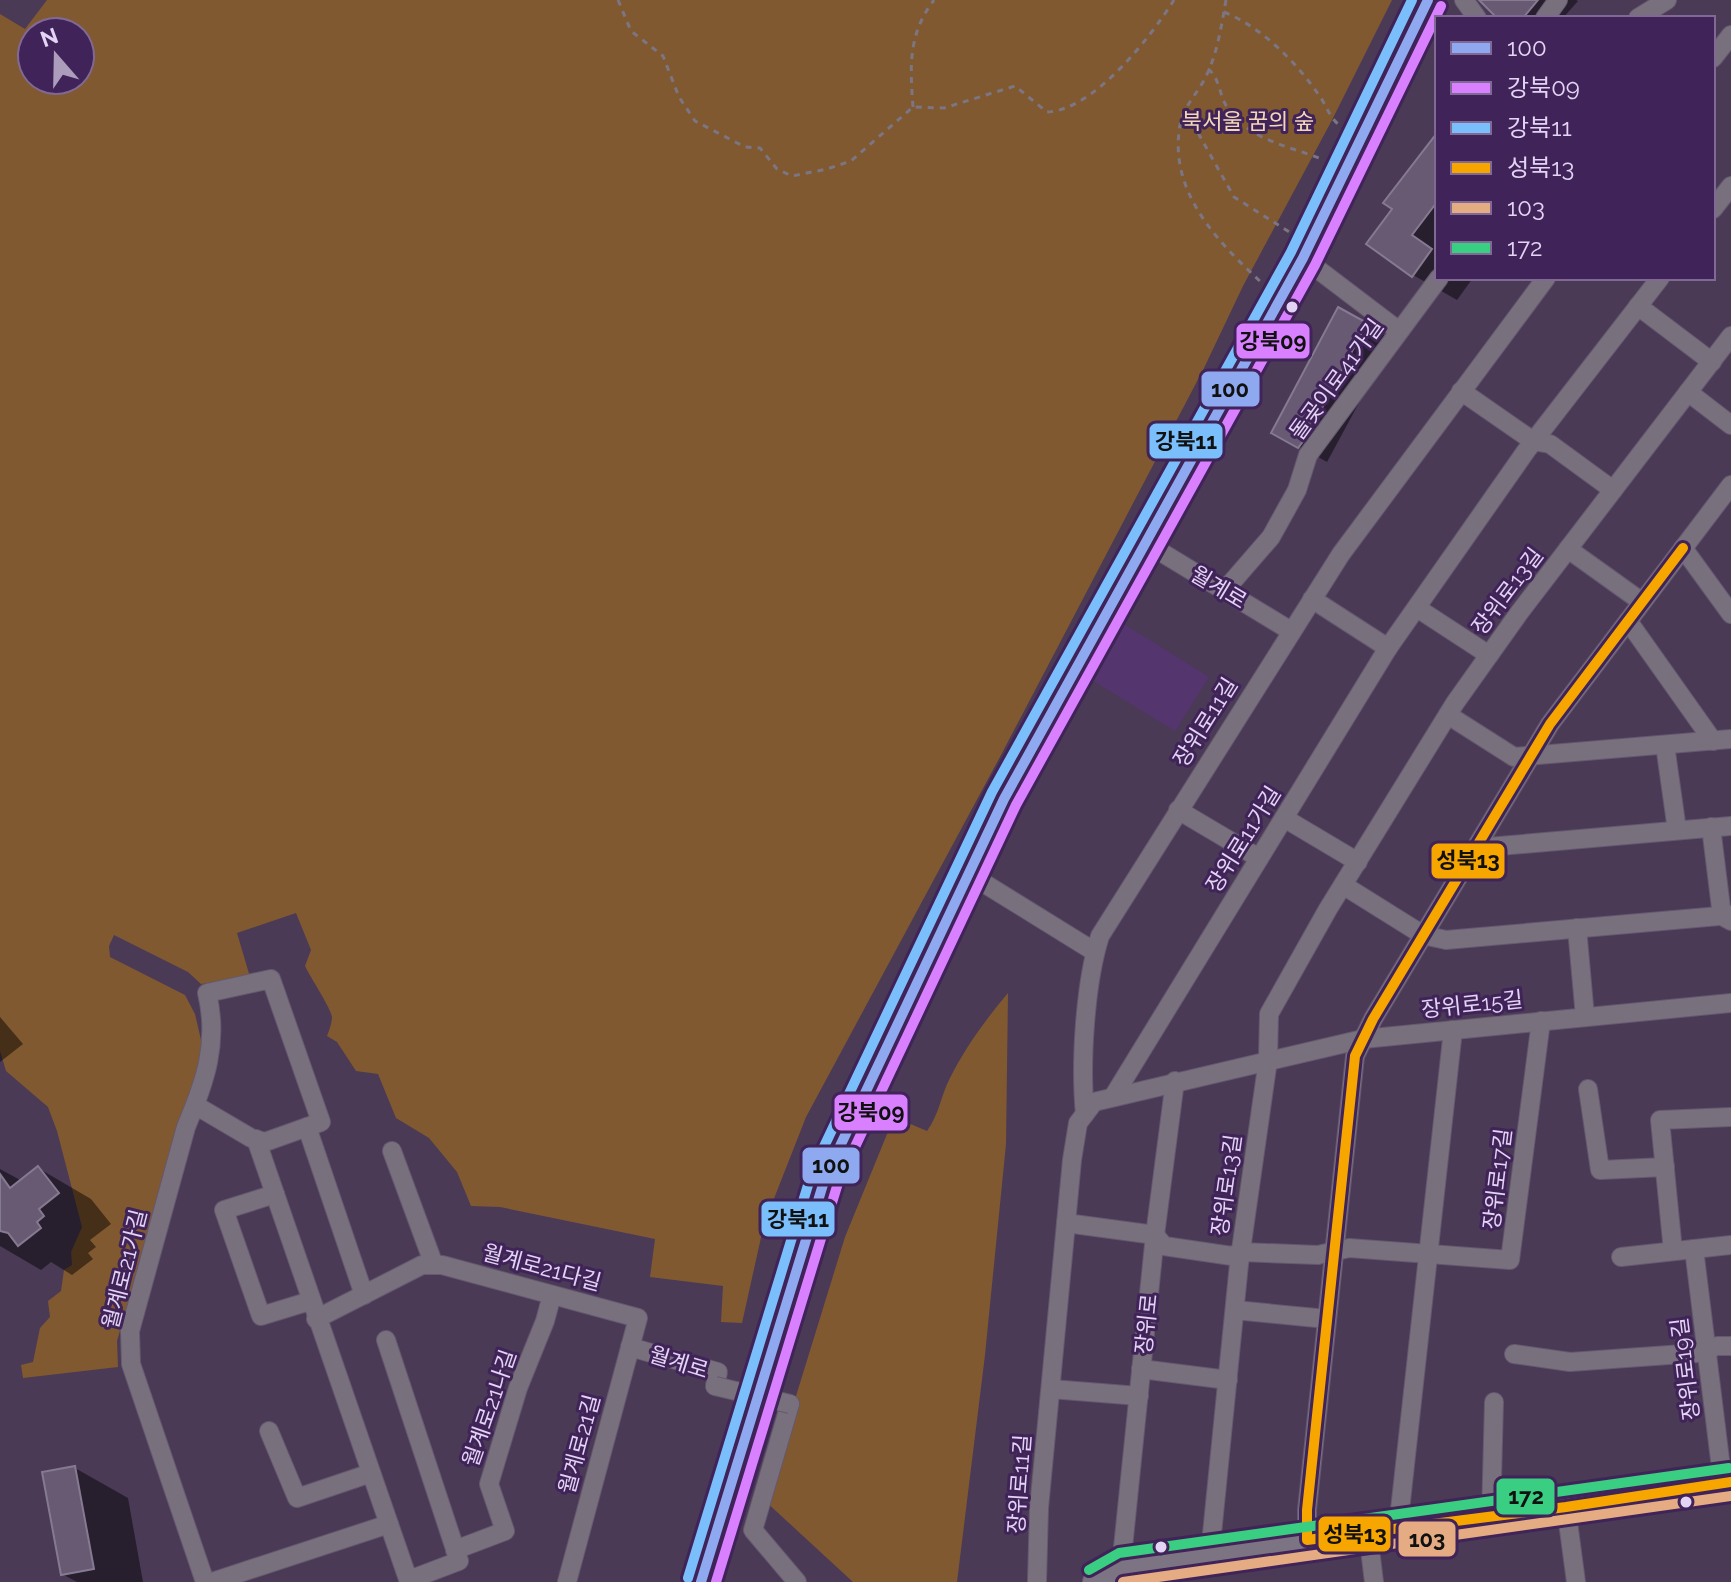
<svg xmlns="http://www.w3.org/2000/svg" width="1731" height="1582" font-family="Raleway,'Noto Sans KR',sans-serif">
  <rect width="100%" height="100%" fill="#4a3a56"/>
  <path fill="#54356d" d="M 1124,624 L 1209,677 L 1175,731 L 1090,679 Z"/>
  <g fill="#815930" fill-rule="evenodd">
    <path d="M 47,0 L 1392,0 L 1332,120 L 1243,286 L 1204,368 L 1001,755 L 806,1117 L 764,1224 L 742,1323 L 721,1322 L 723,1286 L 650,1277 L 655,1239 L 500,1207 L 471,1206 L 457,1172 L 429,1138 L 396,1118 L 378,1074 L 356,1071 L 337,1042 L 327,1036 C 329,1031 332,1023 332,1017 C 331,1008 310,977 305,966 L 311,950 L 296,913 L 237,933 L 250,977 L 201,984 L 188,972 L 114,935 L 109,946 L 110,957 L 185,995 L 195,1014 L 202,1044 L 199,1070 L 176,1134 L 117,1341 L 118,1367 L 23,1378 L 21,1365 L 33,1362 L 40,1328 L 50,1317 L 48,1301 L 61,1291 L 64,1270 L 72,1265 L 71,1252 L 82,1227 L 57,1131 L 48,1107 L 6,1071 L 0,1051 L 0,14 L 25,29 ZM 32,32 L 80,32 L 80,80 L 32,80 Z"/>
    <path d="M 1008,993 L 1006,1144 L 985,1355 L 957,1582 L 853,1582 L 764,1500 L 845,1237 L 894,1117 L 927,1131 C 939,1115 941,1095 950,1078 C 965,1048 986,1019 1008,993 Z"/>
  </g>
  <g fill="#0007">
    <path d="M 1489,0 L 1576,0 L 1578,1 L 1563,18 L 1500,18 Z"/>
    <path d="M 1437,148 L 1437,278 L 1473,278 L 1457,300 L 1413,275 L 1394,209 Z"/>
    <path d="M 1338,310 L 1393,340 L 1327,462 L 1273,432 Z"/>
    <path d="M 0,1017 L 23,1044 L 0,1062 Z"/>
    <path d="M 38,1168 L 91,1199 L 111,1224 L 90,1240 L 96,1247 L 88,1253 L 93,1259 L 72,1275 L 51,1262 L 41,1270 L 0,1246 L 0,1169 L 22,1181 Z"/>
    <path d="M 75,1468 L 128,1498 L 143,1582 L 77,1582 L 62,1574 Z"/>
  </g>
  <g fill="#675a72" stroke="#867992" stroke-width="2">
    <path d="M 1479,0 L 1538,0 L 1523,18 L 1497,18 Z"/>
    <path d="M 1437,133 L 1437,202 L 1412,235 L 1432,249 L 1412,277 L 1366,244 L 1392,209 L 1383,203 Z"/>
    <path d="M 1338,307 L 1367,323 L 1308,435 L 1298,448 L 1271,433 Z"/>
    <path d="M 38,1166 L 59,1193 L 39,1209 L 44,1216 L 37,1222 L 41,1228 L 18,1246 L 8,1233 L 0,1231 L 0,1174 L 10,1188 Z"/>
    <path d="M 75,1466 L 94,1569 L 61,1575 L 42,1472 Z"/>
  </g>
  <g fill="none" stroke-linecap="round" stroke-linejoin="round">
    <g stroke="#655870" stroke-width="20">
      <g id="street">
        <path d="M 1464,0 L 1477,18"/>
        <path d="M 1545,18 L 1558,0"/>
        <path d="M 1638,18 L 1667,0"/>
        <path d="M 1713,58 L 1731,35"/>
        <path d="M 1713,209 L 1731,186"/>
        <path d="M 1303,258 L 1399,331"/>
        <path d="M 1638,306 L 1712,362"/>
        <path d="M 1461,391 L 1533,441 L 1550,444 L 1613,490"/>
        <path d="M 1688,392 L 1731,425"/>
        <path d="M 1146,543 L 1291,631"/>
        <path d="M 1683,548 L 1731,614"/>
        <path d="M 1568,549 L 1642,602"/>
        <path d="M 1225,590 L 1271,537 L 1297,490 L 1308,455 L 1439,278"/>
        <path d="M 1312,599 L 1388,648"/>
        <path d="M 1417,608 L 1489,655"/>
        <path d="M 1628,621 L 1713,741"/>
        <path d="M 1448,715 L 1514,757 L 1731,739"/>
        <path d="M 1665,745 L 1677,830"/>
        <path d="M 1178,810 L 1259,858"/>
        <path d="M 1284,818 L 1358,862"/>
        <path d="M 1711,827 L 1722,916 L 1731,921"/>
        <path d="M 1476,848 L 1731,826"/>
        <path d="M 969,874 L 1095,952"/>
        <path d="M 1343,885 L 1423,935 L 1446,940 L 1731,915"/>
        <path d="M 1577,928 L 1585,1017"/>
        <path d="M 1588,1089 L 1600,1170 L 1665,1167"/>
        <path d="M 1113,1097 L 1388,648 L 1526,451 L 1660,278"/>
        <path d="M 195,1105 L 251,1138 L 265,1142 L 321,1122 L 271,979 L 207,993 C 219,1043 205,1082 186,1127 L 130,1331 L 131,1364 L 205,1582"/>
        <path d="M 1085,1114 C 1080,1064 1085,983 1100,936 L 1341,554 L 1546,278"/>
        <path d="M 307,1127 L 364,1295"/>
        <path d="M 256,1139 L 409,1582"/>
        <path d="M 392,1151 L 434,1265"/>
        <path d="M 275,1194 L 224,1210 L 261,1316 L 310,1301"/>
        <path d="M 1066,1223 L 1155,1235 L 1164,1246 L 1232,1256 L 1241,1252 L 1318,1255 L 1349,1248 L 1510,1260 L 1541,1021"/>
        <path d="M 1694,1249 L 1723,1484"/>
        <path d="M 1673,1251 L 1660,1120 L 1731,1117"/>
        <path d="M 1621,1257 L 1731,1245"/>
        <path d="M 1235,1310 L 1327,1319"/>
        <path d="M 316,1319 L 422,1265 L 442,1265 L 638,1318 L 567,1582"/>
        <path d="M 386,1340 L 459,1561 L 409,1580"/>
        <path d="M 630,1347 L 718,1372 L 715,1386"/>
        <path d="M 1514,1354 L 1570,1362 L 1697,1353 L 1717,1346 L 1731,1346"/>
        <path d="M 1141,1369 L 1228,1380"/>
        <path d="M 1051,1389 L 1139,1396"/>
        <path d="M 790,1404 L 753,1530 L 797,1582"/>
        <path d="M 269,1431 L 297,1498 L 371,1473"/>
        <path d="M 1566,1507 L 1576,1582"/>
        <path d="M 1491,1517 L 1494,1402"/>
        <path d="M 1403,1528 L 1400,1510 L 1453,1030"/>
        <path d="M 1368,1533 L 1374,1582"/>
        <path d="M 1307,1540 L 1307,1510 L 1355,1056 L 1373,1019 L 1550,724 L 1731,485"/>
        <path d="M 455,1550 L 505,1531 L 489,1484 L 518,1388 L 545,1321 L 552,1295"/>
        <path d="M 1210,1554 L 1239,1264 L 1268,1060 L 1269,1014 L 1328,909 L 1455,703 L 1519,613 L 1731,336"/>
        <path d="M 1121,1567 L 1155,1235 L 1175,1081"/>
        <path d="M 212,1582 L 389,1524"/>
        <path d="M 1037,1582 L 1039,1508 L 1072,1160 L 1078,1123 L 1094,1102 L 1363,1039 L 1731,1003"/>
      </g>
    </g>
    <g stroke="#655870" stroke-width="28">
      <g id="secondary">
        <path d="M 701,1582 L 825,1178 L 1004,799 L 1303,258 L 1428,0"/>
        <path d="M 1096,1582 L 1121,1567 L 1566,1507 L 1731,1482"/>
      </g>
    </g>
    <g stroke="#7c7583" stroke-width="3" stroke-dasharray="6 6" stroke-linecap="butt">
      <path d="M 618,0 L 631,31 L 663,56 L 679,97 L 695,121 L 745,147 L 760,148 L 777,169 L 792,176 L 827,169 L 851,161 L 913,107 L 944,108 L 1015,86 L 1047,112 C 1094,110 1150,38 1174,0"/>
      <path d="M 1226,0 C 1221,28 1217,57 1203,82 C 1195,96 1183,108 1180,125 C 1168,193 1219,243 1264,285"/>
      <path d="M 1224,12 C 1263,28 1297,63 1321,98 C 1328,109 1330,119 1342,127"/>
      <path d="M 1208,69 C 1220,78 1219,95 1227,107 C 1249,141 1290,146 1324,160"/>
      <path d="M 913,107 C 910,66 908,34 934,0"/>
      <path d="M 1184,114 L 1197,131 L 1234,197 L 1291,233"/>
    </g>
    <use href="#street" stroke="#78717d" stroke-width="18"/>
    <use href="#secondary" stroke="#7c7383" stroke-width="26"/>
    <g stroke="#655870" stroke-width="20" stroke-linecap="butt">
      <path id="street-bridge" d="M 715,1386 L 790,1404"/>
    </g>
    <use href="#street-bridge" stroke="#78717d" stroke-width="18"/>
    <g stroke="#402358" stroke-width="16">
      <path id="bus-1" d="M 701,1582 L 825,1178 L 1004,799 L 1303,258 L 1428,0"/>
    </g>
    <g stroke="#402358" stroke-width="16">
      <path id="bus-2" d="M 716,1582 L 838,1183 L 1016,805 L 1315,265 L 1441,6"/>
    </g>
    <g stroke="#402358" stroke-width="16">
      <path id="bus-3" d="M 688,1578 L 812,1172 L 992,792 L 1291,252 L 1412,0"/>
    </g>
    <g stroke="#402358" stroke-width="16">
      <path id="bus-4" d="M 1683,548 L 1550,724 L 1373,1019 L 1355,1056 L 1307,1510 L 1307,1540 L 1566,1507 L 1731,1482"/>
    </g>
    <g stroke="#402358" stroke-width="16">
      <path id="bus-5" d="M 1123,1582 L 1731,1496"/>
    </g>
    <g stroke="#402358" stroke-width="16">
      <path id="bus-6" d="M 1089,1570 L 1119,1553 L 1729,1468"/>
    </g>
    <use href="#bus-1" stroke="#8fa9f0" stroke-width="10"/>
    <use href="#bus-2" stroke="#d880ff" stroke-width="10"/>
    <use href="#bus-3" stroke="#7abffc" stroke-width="10"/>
    <use href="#bus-4" stroke="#f7a600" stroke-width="10"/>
    <use href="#bus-5" stroke="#e5ac83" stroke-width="10"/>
    <use href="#bus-6" stroke="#3ace82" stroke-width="10"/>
  </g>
  <g fill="#e3d3f4" stroke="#402358" stroke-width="3">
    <circle cx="1292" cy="307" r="7"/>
    <circle cx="1686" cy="1502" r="7"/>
    <circle cx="1161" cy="1547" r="7"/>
  </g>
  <g text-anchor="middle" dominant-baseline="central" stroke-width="6" stroke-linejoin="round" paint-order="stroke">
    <g font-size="22" fill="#f4d7b9" stroke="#402358">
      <text x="1248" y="121">북서울 꿈의 숲</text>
    </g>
    <g font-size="22" fill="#e3d3f4" stroke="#402358">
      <text transform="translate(1336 379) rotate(-54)">돌곶이로41가길</text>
      <text transform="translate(1219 587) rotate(31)">월계로</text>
      <text transform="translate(1507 591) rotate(-53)">장위로13길</text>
      <text transform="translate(1205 722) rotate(-58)">장위로11길</text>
      <text transform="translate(1243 839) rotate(-58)">장위로11가길</text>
      <text transform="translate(1472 1004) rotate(-6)">장위로15길</text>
      <text transform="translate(1497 1179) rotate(-83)">장위로17길</text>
      <text transform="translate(1226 1185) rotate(-82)">장위로13길</text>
      <text transform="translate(542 1267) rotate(15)">월계로21다길</text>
      <text transform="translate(124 1269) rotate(-76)">월계로21가길</text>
      <text transform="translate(1146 1324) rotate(-84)">장위로</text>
      <text transform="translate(679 1362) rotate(17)">월계로</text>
      <text transform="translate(1685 1369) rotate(-97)">장위로19길</text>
      <text transform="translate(489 1408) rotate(-71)">월계로21나길</text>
      <text transform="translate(579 1444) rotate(-75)">월계로21길</text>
      <text transform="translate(1019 1484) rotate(-86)">장위로11길</text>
    </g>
  </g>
  <g stroke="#402358" stroke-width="3">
    <rect x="1235" y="322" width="76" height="38" rx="8" fill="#d880ff"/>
    <rect x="1200" y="370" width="61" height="38" rx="8" fill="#8fa9f0"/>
    <rect x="1148" y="422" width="76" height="38" rx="8" fill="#7abffc"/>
    <rect x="1430" y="842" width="76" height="38" rx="8" fill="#f7a600"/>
    <rect x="833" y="1093" width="76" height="39" rx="8" fill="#d880ff"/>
    <rect x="801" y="1146" width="60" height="39" rx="8" fill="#8fa9f0"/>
    <rect x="760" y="1200" width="76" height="38" rx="8" fill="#7abffc"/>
    <rect x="1495" y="1477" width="61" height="39" rx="8" fill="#3ace82"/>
    <rect x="1317" y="1515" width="75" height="38" rx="8" fill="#f7a600"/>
    <rect x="1397" y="1520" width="60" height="38" rx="8" fill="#e5ac83"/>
  </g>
  <g font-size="22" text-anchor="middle" font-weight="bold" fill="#111">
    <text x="1273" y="349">강북09</text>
    <text x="1230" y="397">100</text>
    <text x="1186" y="449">강북11</text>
    <text x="1468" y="868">성북13</text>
    <text x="871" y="1120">강북09</text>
    <text x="831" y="1173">100</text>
    <text x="798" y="1227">강북11</text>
    <text x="1526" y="1504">172</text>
    <text x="1355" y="1542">성북13</text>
    <text x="1427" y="1547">103</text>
  </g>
  <rect x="1435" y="16" width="280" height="264" fill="#402358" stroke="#816996" stroke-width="2"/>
  <rect x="1451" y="42" width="40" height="12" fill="#8fa9f0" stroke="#816996" stroke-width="2"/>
  <text x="1507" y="56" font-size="24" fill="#e3d3f4">100</text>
  <rect x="1451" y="82" width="40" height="12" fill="#d880ff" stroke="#816996" stroke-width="2"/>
  <text x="1507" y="96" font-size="24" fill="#e3d3f4">강북09</text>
  <rect x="1451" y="122" width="40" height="12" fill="#7abffc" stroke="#816996" stroke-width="2"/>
  <text x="1507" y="136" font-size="24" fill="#e3d3f4">강북11</text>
  <rect x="1451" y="162" width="40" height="12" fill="#f7a600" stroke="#816996" stroke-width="2"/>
  <text x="1507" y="176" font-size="24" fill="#e3d3f4">성북13</text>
  <rect x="1451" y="202" width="40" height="12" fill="#e5ac83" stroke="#816996" stroke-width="2"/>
  <text x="1507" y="216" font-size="24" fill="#e3d3f4">103</text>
  <rect x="1451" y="242" width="40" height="12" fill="#3ace82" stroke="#816996" stroke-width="2"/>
  <text x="1507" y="256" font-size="24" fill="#e3d3f4">172</text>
  <g transform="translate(56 56) rotate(340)"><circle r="38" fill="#402358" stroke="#816996" stroke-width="2"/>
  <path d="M0-6L14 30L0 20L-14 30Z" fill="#ad9dbd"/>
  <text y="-12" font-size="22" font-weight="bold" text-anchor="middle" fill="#e3d3f4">N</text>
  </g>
</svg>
